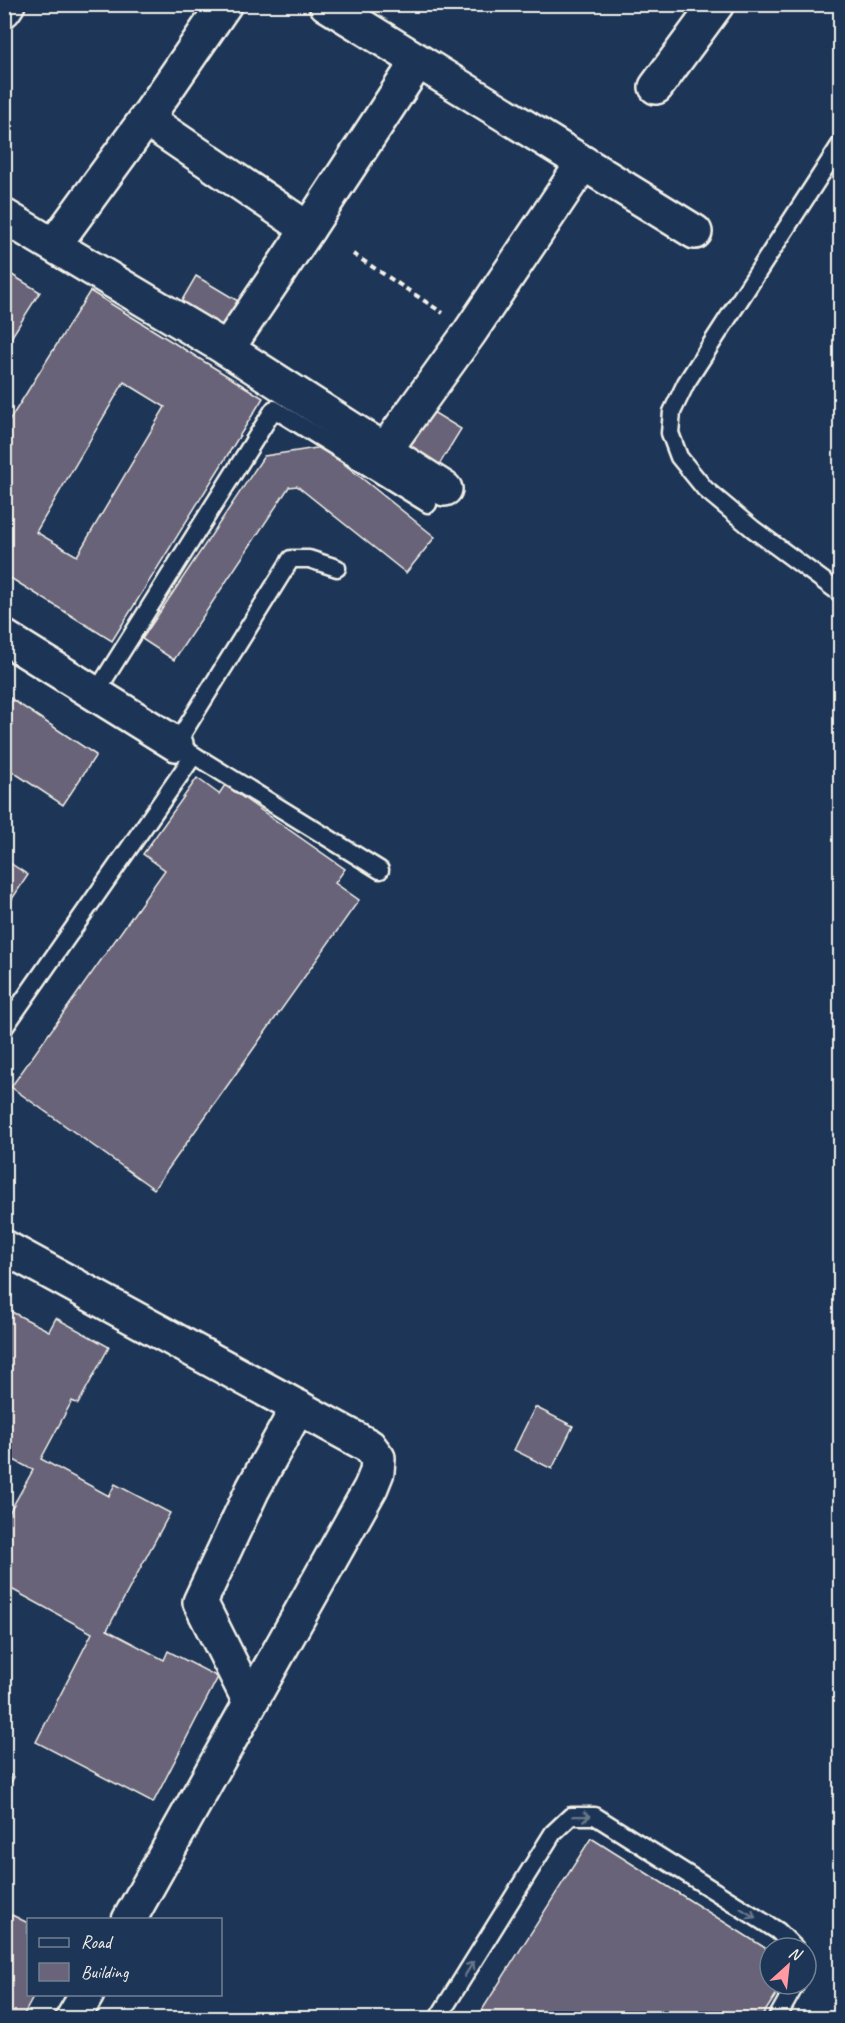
<svg xmlns="http://www.w3.org/2000/svg" width="845" height="2023" font-family="Caveat,sans-serif">
  <rect width="100%" height="100%" fill="#1d3557"/>
  <filter id="ink" filterUnits="userSpaceOnUse"><feTurbulence type="fractalNoise" baseFrequency=".0167" numOctaves="2"/><feDisplacementMap in="SourceGraphic" scale="12" xChannelSelector="R" yChannelSelector="G"/><feConvolveMatrix kernelMatrix="1 2 1 2 8 2 1 2 1" color-interpolation-filters="sRGB"/></filter>
  <g filter="url(#ink)">
    <g fill="#696479" stroke="#f4f1e8" stroke-width="1.5" fill-rule="evenodd">
      <path d="M 4,270 L 40,292 L 4,349 Z"/>
      <path d="M 196,276 L 238,301 L 219,332 L 178,307 Z"/>
      <path d="M 90,291 L 263,398 L 112,641 L 4,574 L 4,429 ZM 124,382 L 165,407 L 77,556 L 36,532 Z"/>
      <path d="M 420,404 L 461,429 L 439,465 L 399,441 Z"/>
      <path d="M 323,447 L 435,537 L 406,573 L 297,486 L 289,487 L 174,660 L 142,639 L 264,456 Z"/>
      <path d="M 10,698 L 96,755 L 63,805 L 4,766 L 4,706 Z"/>
      <path d="M 197,778 L 219,794 L 225,785 L 345,869 L 335,883 L 359,900 L 154,1189 L 11,1087 L 165,870 L 143,854 Z"/>
      <path d="M 4,859 L 28,875 L 4,911 Z"/>
      <path d="M 4,1308 L 49,1331 L 56,1318 L 109,1347 L 78,1404 L 72,1401 L 41,1459 L 109,1496 L 115,1484 L 170,1513 L 107,1630 L 164,1660 L 168,1651 L 218,1677 L 153,1803 L 36,1742 L 92,1633 L 4,1585 L 4,1522 L 33,1470 L 4,1455 Z"/>
      <path d="M 535,1407 L 573,1426 L 552,1469 L 514,1450 Z"/>
      <path d="M 4,1772 L 14,1777 L 4,1795 Z"/>
      <path d="M 591,1838 L 770,1951 L 770,1984 L 783,1984 L 761,2018 L 477,2018 Z"/>
      <path d="M 12,1915 L 28,1923 L 28,1994 L 35,1994 L 22,2018 L 4,2018 L 4,1922 L 8,1924 Z"/>
    </g>
    <g fill="none" stroke-linecap="round" stroke-linejoin="round">
      <g stroke="#f4f1e8" stroke-width="21">
        <g id="service">
          <path d="M 840,145 L 686,383 L 672,412 L 670,433 L 679,457 L 705,489 L 753,529 L 840,593"/>
          <path d="M 337,568 L 309,559 L 291,559 L 176,744 L 380,870"/>
          <path d="M 95,694 L 274,409 L 428,504"/>
          <path d="M 4,1028 L 194,755"/>
          <path d="M 438,2018 L 553,1833 L 571,1816 L 595,1816 L 778,1931 L 795,1948"/>
          <path d="M 777,2018 L 796,1984"/>
        </g>
      </g>
      <g stroke="#f4f1e8" stroke-width="38">
        <g id="minor">
          <path d="M 326,4 L 695,232"/>
          <path d="M 4,10 L 8,4"/>
          <path d="M 656,87 L 717,4"/>
          <path d="M 146,119 L 308,229 L 418,61"/>
          <path d="M 4,216 L 222,346 L 445,489"/>
          <path d="M 54,245 L 146,119 L 225,4"/>
          <path d="M 227,349 L 308,229"/>
          <path d="M 385,450 L 470,332 L 583,163"/>
          <path d="M 4,637 L 176,744"/>
          <path d="M 4,1247 L 369,1446 L 378,1458 L 377,1472 L 371,1487 L 129,1920"/>
          <path d="M 250,1702 L 200,1602 L 253,1489 L 298,1407"/>
          <path d="M 73,2018 L 87,1994"/>
        </g>
      </g>
      <path stroke="#f4f1e8" stroke-width="4" stroke-dasharray="6 4.5" stroke-linecap="butt" d="M 353,254 L 443,313"/>
      <use href="#service" stroke="#1d3557" stroke-width="16"/>
      <use href="#minor" stroke="#1d3557" stroke-width="33"/>
    </g>
    <defs><path id="oneway-shaft" d="M-6 0H5M1.5-3L5.5 0L1.5 3" fill="none" stroke-width="1.6" stroke-linecap="round" stroke-linejoin="round" transform="scale(1.5)"/></defs>
    <g stroke="#68778a">
      <use href="#oneway-shaft" transform="translate(582 1816) rotate(-1)"/>
      <use href="#oneway-shaft" transform="translate(748 1913) rotate(32)"/>
      <use href="#oneway-shaft" transform="translate(469 1969) rotate(-58)"/>
    </g>
  </g>
  <rect width="845" height="2023" fill="none" stroke="#1d3557" stroke-width="24"/>
  <rect x="12" y="12" width="821" height="1999" fill="none" stroke="#f4f1e8" stroke-width="2" filter="url(#ink)"/>
  <rect x="27" y="1918" width="195" height="78" fill="#1d3557" stroke="#738091" stroke-width="1.5"/>
  <rect x="39" y="1938" width="30" height="9" fill="#1d3557" stroke="#738091" stroke-width="1.5"/>
  <text x="81" y="1948" font-size="18" fill="#f4f1e8">Road</text>
  <rect x="39" y="1963" width="30" height="18" fill="#696479" stroke="#738091" stroke-width="1.5"/>
  <text x="81" y="1978" font-size="18" fill="#f4f1e8">Building</text>
  <g transform="translate(788 1966) rotate(27)"><circle r="28" fill="#1d3557" stroke="#738091" stroke-width="1.5"/>
  <path d="M0-4.5L10 22L0 15L-10 22Z" fill="#ff9aa2"/>
  <text y="-9" font-size="16" font-weight="bold" text-anchor="middle" fill="#f4f1e8">N</text>
  </g>
</svg>
